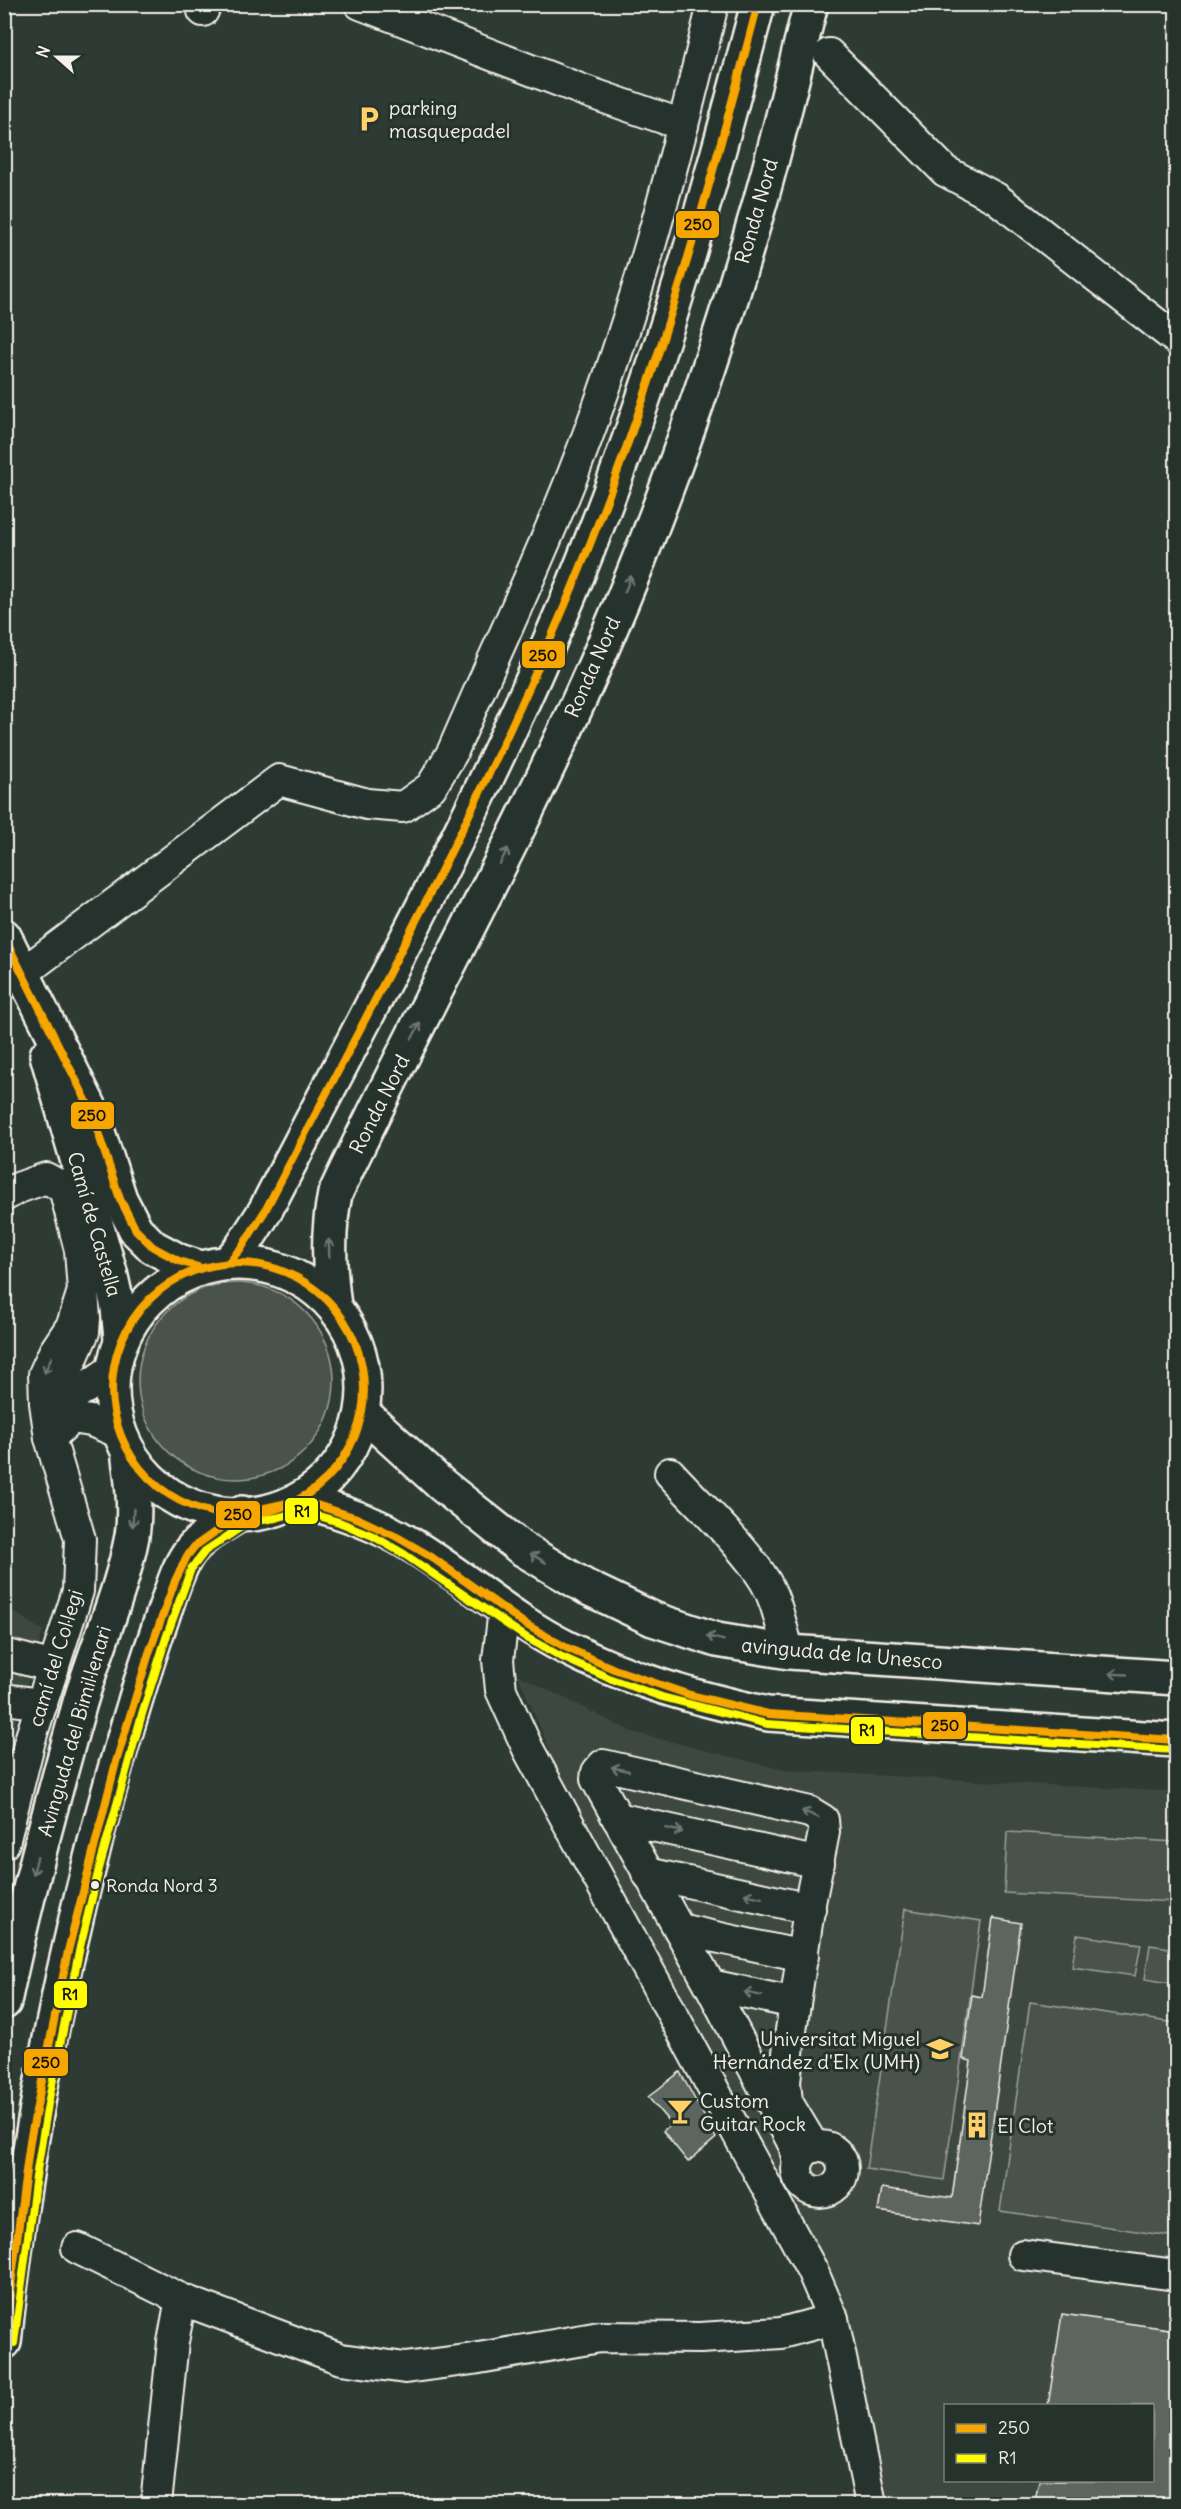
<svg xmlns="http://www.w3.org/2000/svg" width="1181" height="2509" font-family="Delius,sans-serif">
  <rect width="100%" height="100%" fill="#2e3b34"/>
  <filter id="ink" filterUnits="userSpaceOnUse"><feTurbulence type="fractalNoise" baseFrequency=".0167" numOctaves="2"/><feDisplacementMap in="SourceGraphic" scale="12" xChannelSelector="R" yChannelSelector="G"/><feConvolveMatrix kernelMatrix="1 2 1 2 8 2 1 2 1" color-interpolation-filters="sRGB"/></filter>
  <g filter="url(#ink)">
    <g fill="#3c4841" fill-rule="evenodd">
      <path d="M 5,1606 L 43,1631 L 5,1758 Z"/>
      <path d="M 518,1675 L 632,1732 L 784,1770 L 1176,1792 L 1176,2504 L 880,2504 L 838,2305 L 556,1765 ZM 946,2406 L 1152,2406 L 1152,2480 L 946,2480 Z"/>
    </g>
    <g fill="#48524c" stroke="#9ea29a" stroke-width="1.5">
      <circle cx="236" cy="1381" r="98"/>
      <path d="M 1007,1832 L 1176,1842 L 1176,1902 L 1004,1893 Z"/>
      <path d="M 905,1909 L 981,1921 L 944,2180 L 866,2169 Z"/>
      <path d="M 1077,1935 L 1141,1944 L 1135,1976 L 1072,1967 Z"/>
      <path d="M 1150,1945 L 1176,1949 L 1176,1984 L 1145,1979 Z"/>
      <path d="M 1030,2002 L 1176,2023 L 1176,2237 L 1000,2211 Z"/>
    </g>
    <g fill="#5c655e" stroke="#f4f1e8" stroke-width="1.5">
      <path d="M 993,1918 L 1021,1923 L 978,2226 L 878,2211 L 882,2188 L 952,2198 L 971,2061 L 963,2059 L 972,1995 L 982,1997 Z"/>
      <path d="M 680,2072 L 716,2138 L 688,2162 L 663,2131 L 671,2124 L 648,2097 Z"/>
      <path d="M 1062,2314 L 1176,2330 L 1176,2505 L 1034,2505 L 1039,2481 L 1152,2481 L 1152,2406 L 1048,2406 Z"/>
    </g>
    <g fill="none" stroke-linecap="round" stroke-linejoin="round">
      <g stroke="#f4f1e8" stroke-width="34">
        <g id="minor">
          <path d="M 360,4 L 585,91 L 683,125"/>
          <path d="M 203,11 L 206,4"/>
          <path d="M 829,54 L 945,171 L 996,198 L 1176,339"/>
          <path d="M 24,972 L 279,780 L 367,804 L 403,807 L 431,787 L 452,753 C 492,660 536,568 573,474 C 633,322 675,163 713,4"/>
          <path d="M 4,1196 L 18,1188 L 46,1178 L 64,1188 L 80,1250 L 85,1318 L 84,1332 L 69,1366 L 67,1377 L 73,1385 L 86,1388"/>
          <path d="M 69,1399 L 114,1368"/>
          <path d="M 50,1438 L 72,1418 L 91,1421 L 120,1433"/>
          <path d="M 670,1473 C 700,1506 742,1544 765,1581 C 778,1603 781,1628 789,1652"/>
          <path d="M 504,1610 L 498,1660 L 501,1690 L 528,1749 L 812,2270 L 833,2319 L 871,2504"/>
          <path d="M 4,1654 L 54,1667"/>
          <path d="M 4,1699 L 42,1704"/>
          <path d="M 617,1818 L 819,1863"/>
          <path d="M 4,1843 L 30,1740 L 78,1591 L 80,1539 L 50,1438 L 45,1403 L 44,1374 L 54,1352 L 72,1325 L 82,1294"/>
          <path d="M 647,1873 L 810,1909"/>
          <path d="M 679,1929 L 803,1956"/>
          <path d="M 710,1985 L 795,2003"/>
          <circle cx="820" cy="2169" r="23"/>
          <path d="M 798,2162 L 794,2145 L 710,1985 L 596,1779 L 597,1772 L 603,1765 L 810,1812 L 823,1820 L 824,1832 L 810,1903 L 789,2044 L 785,2082 L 787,2102 L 814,2147"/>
          <path d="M 77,2248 L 181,2299 L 341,2359 L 405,2368 L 473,2359 L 600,2337 L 700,2338 L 781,2333 L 833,2319"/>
          <path d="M 1023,2255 L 1176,2275"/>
          <path d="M 156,2504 L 173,2342 L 181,2299"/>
        </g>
      </g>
      <g stroke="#f4f1e8" stroke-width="38">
        <g id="major">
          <path d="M 4,936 L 90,1108 L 120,1199 L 136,1230 L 153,1247 L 179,1261 L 201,1268"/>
          <path d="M 47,1055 L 110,1272 L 118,1308 L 121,1339"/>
          <path d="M 228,1263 L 242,1247 L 265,1211 C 377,993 500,773 590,544 C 660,368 710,187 758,4"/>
          <circle cx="238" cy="1389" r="126"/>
          <path d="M 334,1306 C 329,1267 327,1232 335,1194 C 423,1007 526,827 607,637 C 665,502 713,364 754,223 C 776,151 792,77 811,4"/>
          <path d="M 363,1413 L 442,1485 L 521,1548 L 586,1587 L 653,1619 L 717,1640 L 789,1652 L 1176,1678"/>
          <path d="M 301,1500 C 339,1511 376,1523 410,1544 C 463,1576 510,1619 565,1647 C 628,1680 699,1699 768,1714 L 1176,1740"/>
          <path d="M 4,2002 C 25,1902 51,1804 79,1706 C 95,1650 121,1594 132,1536 C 136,1511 133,1485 129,1459"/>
          <path d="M 4,2342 C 27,2125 69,1917 133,1708 C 143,1674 154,1641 165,1609 C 172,1590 177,1570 188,1554 C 200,1536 224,1525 242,1513"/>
        </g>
      </g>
      <use href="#minor" stroke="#26332d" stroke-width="30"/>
      <use href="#major" stroke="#26332d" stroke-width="33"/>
      <g stroke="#26332d" stroke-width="12">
        <g id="bus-1">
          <path d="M 4,937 L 90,1108 L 120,1199 L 136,1230 L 153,1247 L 179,1261 L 201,1268"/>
          <path d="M 228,1263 L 242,1247 L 265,1211 C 379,991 499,774 590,544 C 660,368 710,187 758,4"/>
          <circle cx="238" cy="1389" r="126"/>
          <path d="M 301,1500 L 357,1518 L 397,1537 L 430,1556 L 525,1624 L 565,1647 L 614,1669 L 690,1695 L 768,1714 L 1176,1740"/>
          <path d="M 4,2338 L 30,2141 L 68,1951 L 116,1762 L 149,1653 L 175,1581 L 187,1556 L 195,1546 L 242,1513 L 301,1500"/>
        </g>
      </g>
      <g stroke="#26332d" stroke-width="12">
        <path id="bus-2" d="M 14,2343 L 35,2183 L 48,2104 L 80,1947 L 99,1869 L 142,1714 L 167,1635 L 191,1569 L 205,1551 L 249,1522 L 276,1518 L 302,1511 L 339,1522 L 373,1536 L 404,1554 L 527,1638 L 562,1657 L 611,1679 L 662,1697 L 767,1724 L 1175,1750"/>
      </g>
      <use href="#bus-1" stroke="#f7a600" stroke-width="8"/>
      <use href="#bus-2" stroke="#fffb01" stroke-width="8"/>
    </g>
    <defs><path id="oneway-shaft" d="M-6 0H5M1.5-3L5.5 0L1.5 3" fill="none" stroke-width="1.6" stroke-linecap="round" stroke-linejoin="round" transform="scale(1.5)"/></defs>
    <g stroke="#6e766e">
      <use href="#oneway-shaft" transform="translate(628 584) rotate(-68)"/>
      <use href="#oneway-shaft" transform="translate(504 856) rotate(-63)"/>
      <use href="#oneway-shaft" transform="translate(416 1031) rotate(-63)"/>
      <use href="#oneway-shaft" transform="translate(329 1248) rotate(-92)"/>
      <use href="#oneway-shaft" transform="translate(48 1365) rotate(114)"/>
      <use href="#oneway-shaft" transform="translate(133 1518) rotate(93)"/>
      <use href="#oneway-shaft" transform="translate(538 1558) rotate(-149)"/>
      <use href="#oneway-shaft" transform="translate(715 1638) rotate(-165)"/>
      <use href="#oneway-shaft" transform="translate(1118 1674) rotate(-177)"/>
      <use href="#oneway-shaft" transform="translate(620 1769) rotate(-167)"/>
      <use href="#oneway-shaft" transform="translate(810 1814) rotate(-158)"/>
      <use href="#oneway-shaft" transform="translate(674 1830) rotate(13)"/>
      <use href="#oneway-shaft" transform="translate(35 1866) rotate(104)"/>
      <use href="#oneway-shaft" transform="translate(753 1896) rotate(-168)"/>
      <use href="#oneway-shaft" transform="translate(753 1994) rotate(-168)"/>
    </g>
  </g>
  <defs>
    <g id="parking-bare" transform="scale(2.07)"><path d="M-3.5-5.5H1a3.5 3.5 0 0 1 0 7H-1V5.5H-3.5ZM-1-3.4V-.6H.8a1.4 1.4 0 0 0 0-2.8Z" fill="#ffd166" stroke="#26332d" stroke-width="2.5" paint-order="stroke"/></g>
    <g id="university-bare" transform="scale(2.07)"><path d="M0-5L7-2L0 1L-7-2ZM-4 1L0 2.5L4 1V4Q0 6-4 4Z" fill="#ffd166" stroke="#26332d" stroke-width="2.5" paint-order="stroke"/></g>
    <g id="bar-bare" transform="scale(2.07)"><path d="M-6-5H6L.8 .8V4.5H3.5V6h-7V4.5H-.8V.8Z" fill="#ffd166" stroke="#26332d" stroke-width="2.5" paint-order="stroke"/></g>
    <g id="building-bare" transform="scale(2.07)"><path d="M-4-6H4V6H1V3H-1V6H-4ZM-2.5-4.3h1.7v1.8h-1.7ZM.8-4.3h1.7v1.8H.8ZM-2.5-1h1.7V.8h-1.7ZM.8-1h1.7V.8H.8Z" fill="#ffd166" stroke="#26332d" stroke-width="2.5" paint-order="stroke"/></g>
  </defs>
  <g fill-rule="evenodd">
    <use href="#parking-bare" x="369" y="119"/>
    <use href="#university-bare" x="940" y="2049"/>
    <use href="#bar-bare" x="680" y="2111"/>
    <use href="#building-bare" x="977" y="2125"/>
  </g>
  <circle fill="#f4f1e8" stroke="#26332d" stroke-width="2" cx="95" cy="1885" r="5"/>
  <g text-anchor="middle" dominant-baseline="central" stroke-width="6" stroke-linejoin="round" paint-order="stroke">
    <g font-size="18" fill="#f4f1e8" stroke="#26332d" text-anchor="start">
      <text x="106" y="1885">Ronda Nord 3</text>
    </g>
    <g font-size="20" fill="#f4f1e8" stroke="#26332d" text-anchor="start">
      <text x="389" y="107">parking<tspan x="389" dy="23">masquepadel</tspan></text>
      <text x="920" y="2038" text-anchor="end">Universitat Miguel<tspan x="920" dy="23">Hernández d'Elx (UMH)</tspan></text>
      <text x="700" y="2100">Custom<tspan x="700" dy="23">Guitar Rock</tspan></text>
      <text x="997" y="2125">El Clot</text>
    </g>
    <g font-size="20" fill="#f4f1e8" stroke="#26332d">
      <text transform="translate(756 211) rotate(-74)">Ronda Nord</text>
      <text transform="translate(592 667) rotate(-66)">Ronda Nord</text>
      <text transform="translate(379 1104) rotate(-63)">Ronda Nord</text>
      <text transform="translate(95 1224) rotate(74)">Camí de Castella</text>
      <text transform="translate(842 1653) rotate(5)">avinguda de la Unesco</text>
      <text transform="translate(55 1658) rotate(-73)">camí del Col·legi</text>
      <text transform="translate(74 1731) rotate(-74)">Avinguda del Bimil·lenari</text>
    </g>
  </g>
  <g stroke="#26332d" stroke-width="2">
    <rect x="675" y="210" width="45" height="29" rx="6" fill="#f7a600"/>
    <rect x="521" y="640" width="45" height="29" rx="6" fill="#f7a600"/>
    <rect x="70" y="1101" width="45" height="29" rx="6" fill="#f7a600"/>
    <rect x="284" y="1497" width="35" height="28" rx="6" fill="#fffb01"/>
    <rect x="215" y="1500" width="46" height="29" rx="6" fill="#f7a600"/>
    <rect x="922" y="1711" width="45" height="29" rx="6" fill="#f7a600"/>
    <rect x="850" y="1716" width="34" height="29" rx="6" fill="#fffb01"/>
    <rect x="53" y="1980" width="35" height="29" rx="6" fill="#fffb01"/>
    <rect x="23" y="2048" width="46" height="29" rx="6" fill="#f7a600"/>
  </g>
  <g font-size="16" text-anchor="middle" font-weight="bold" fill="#111">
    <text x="698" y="230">250</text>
    <text x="543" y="661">250</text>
    <text x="92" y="1121">250</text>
    <text x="302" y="1517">R1</text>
    <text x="238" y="1520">250</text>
    <text x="945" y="1731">250</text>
    <text x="867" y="1736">R1</text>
    <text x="70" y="2000">R1</text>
    <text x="46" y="2068">250</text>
  </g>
  <rect width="1181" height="2509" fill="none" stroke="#26332d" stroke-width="24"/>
  <rect x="12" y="12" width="1157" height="2485" fill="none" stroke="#f4f1e8" stroke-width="2" filter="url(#ink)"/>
  <rect x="944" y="2404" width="210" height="78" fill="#26332d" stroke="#787f78" stroke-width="1.5"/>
  <rect x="956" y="2424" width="30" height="9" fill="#f7a600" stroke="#787f78" stroke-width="1.5"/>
  <text x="998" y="2434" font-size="18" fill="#f4f1e8">250</text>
  <rect x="956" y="2454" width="30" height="9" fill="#fffb01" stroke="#787f78" stroke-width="1.5"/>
  <text x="998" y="2464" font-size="18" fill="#f4f1e8">R1</text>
  <g transform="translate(57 57) rotate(291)" stroke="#26332d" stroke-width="4.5" paint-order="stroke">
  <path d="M0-4.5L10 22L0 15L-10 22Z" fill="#f4f1e8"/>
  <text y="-9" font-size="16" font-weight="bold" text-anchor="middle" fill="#f4f1e8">N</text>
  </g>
</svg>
